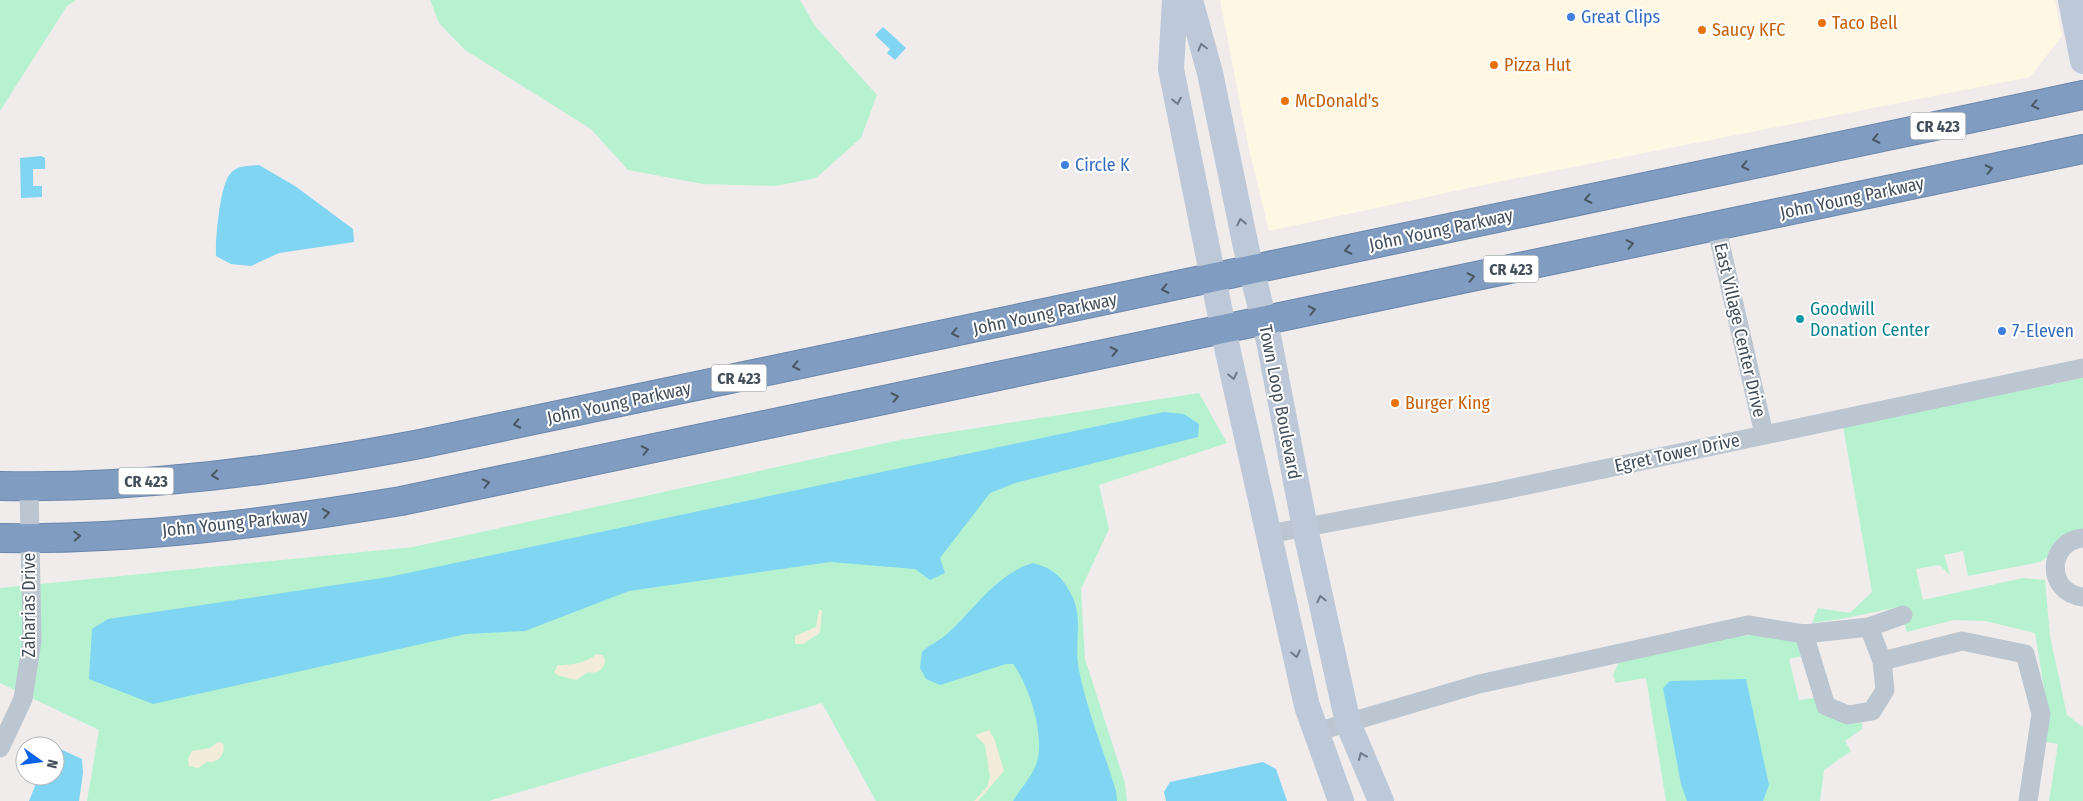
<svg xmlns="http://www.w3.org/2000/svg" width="2083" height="801" font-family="'Fira Sans Condensed',sans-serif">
  <rect width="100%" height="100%" fill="#f0ecec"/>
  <path fill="#fdf7e3" d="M 1220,0 L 2055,0 L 2062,36 L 2030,77 L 1497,182 L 1269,231 L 1249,149 Z"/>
  <g fill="#b6f2d0">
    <path d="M 0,0 L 76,0 L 67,6 L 0,111 Z"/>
    <path d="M 430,0 L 800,0 L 815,26 L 877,95 L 861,138 L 816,178 L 776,186 L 703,184 L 628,170 L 591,129 L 465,50 L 439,23 Z"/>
    <path d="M 2083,378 L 2083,534 L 2040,562 L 1968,576 L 1963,551 L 1944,555 L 1950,575 L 1939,565 L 1916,569 L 1923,600 L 2023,578 L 2045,580 L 2050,636 L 2067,715 L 2083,727 L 2083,801 L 2049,801 L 2058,744 L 2046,742 L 2049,719 L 2035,633 L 1985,621 L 1954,620 L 1907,632 L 1899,607 L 1841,619 L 1812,623 L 1818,608 L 1850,613 L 1872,592 L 1843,426 Z"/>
    <path d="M 1199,393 L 1227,443 L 1099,485 L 1109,529 L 1081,589 L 1085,659 L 1125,783 L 1127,801 L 876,801 L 822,703 L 489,801 L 87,801 L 99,730 L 0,683 L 0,588 L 413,547 L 900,440 Z"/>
    <path d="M 1756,634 L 1800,642 L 1802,656 L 1789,659 L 1799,700 L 1814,698 L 1819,711 L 1846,724 L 1862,723 L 1862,729 L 1845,741 L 1851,751 L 1824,770 L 1820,801 L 1666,801 L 1646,678 L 1616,683 L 1613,675 L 1619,662 L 1710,641 Z"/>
  </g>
  <g fill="#f3ecdb">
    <path d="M 819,610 L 822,610 L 820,633 L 803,644 L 795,644 L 795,636 L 816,627 Z"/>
    <path d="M 597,654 L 603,655 C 607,662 604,667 598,672 L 587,673 L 576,680 L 557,675 L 554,672 L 558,665 C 572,665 585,663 597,654 Z"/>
    <path d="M 989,730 L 994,738 L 1004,771 L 978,801 L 974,801 L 987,787 L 990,777 L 985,745 L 975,735 Z"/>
    <path d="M 218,742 L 223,743 C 226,755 218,763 207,762 L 198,768 L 189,766 L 188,759 L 192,751 L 210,748 Z"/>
  </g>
  <g fill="#7fd5f2">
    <path d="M 883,27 L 906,48 L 895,60 L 887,53 L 890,49 L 875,35 Z"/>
    <path d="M 41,156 L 45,158 L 45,169 L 33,169 L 33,186 L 42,186 L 42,197 L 21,198 L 20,158 Z"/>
    <path d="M 259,165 L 295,186 L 353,229 L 354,242 L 279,253 L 251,266 L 231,264 L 216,256 C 215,240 220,185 230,174 C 237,165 249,166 259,165 Z"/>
    <path d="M 1164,412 L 1184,414 L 1199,424 L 1198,437 L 1015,483 L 990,493 L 940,558 L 945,573 L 930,580 L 915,569 L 830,562 L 629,591 L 525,631 L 466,634 L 153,704 L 89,679 L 92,629 L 108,619 L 389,577 Z"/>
    <path d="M 1033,563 C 1051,568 1061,575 1070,592 C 1085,618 1073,643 1079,670 C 1087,711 1104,751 1116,791 L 1117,801 L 1013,801 C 1020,790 1031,777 1036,765 C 1046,738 1030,687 1013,664 L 1006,664 L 940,685 L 926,679 L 920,668 L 922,652 C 930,644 939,641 947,634 C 974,610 997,573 1033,563 Z"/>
    <path d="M 1746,679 L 1769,785 L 1763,801 L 1687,801 L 1681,784 L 1663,688 L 1670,681 Z"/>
    <path d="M 60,749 L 82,759 L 83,773 L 79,801 L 29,801 L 39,776 L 55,776 L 55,750 Z"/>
    <path d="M 1263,762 L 1276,769 L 1287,801 L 1166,801 L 1164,792 L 1170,782 Z"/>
  </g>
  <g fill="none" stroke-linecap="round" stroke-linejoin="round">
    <g stroke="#6b87ac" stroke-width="30">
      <g id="highway">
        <path d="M 0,486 C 141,489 282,470 420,444 L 2083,95"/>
        <path d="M 0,538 C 135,540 269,523 401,501 L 2083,149"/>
      </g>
    </g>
    <g stroke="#bbc6d0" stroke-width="19">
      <path d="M 1716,226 L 1764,434"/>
      <path d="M 1269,534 L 1499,491 L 2083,368"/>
      <path d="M 2083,538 C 2046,542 2046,593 2083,597"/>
      <path d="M 1804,634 L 1826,706 L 1848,715 L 1872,711 L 1885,690 L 1882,661 L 1869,627"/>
      <path d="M 1882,661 L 1962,641 L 2025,654 L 2041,714 L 2028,801"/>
      <path d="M 1316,732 L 1479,684 L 1748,625 L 1804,634 L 1869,627 L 1903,615"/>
      <path d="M 0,748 L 23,699 L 32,641 L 29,487"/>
    </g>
    <g stroke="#bdc9d8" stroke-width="26">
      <path d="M 1175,0 L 1171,69 L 1228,352 L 1307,706 L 1341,801"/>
      <path d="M 1190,0 L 1210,73 L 1246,247 L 1269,341 L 1305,528 L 1348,723 L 1381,801"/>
      <path d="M 2071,0 L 2083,61"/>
    </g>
    <use href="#highway" stroke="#809cc0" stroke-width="28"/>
  </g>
  <defs><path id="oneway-chevron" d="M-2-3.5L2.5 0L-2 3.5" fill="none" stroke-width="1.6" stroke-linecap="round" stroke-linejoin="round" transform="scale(1.25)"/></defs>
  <g stroke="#6e7a87">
    <use href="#oneway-chevron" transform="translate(1202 47) rotate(-105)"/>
    <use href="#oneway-chevron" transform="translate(1177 101) rotate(79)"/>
    <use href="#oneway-chevron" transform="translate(1241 222) rotate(-102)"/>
    <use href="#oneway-chevron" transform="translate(1233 376) rotate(77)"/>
    <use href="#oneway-chevron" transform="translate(1321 599) rotate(-103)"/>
    <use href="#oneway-chevron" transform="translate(1296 654) rotate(78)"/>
    <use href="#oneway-chevron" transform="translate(1362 756) rotate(-113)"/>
  </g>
  <g stroke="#495765">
    <use href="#oneway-chevron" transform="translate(2035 105) rotate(168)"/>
    <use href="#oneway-chevron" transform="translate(1876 139) rotate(168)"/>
    <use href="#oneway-chevron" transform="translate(1745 166) rotate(168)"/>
    <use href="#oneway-chevron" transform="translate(1989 169) rotate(-12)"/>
    <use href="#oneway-chevron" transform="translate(1588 199) rotate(168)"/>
    <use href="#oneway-chevron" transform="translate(1630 244) rotate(-12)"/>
    <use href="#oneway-chevron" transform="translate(1348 250) rotate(168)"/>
    <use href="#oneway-chevron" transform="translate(1471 277) rotate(-12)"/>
    <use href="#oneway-chevron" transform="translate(1165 289) rotate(168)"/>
    <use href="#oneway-chevron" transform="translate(1312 310) rotate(-12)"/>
    <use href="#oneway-chevron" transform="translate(955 333) rotate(168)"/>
    <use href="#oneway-chevron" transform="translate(1114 351) rotate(-12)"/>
    <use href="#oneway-chevron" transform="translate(796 366) rotate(168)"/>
    <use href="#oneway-chevron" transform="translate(895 397) rotate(-12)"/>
    <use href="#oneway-chevron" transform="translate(517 424) rotate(168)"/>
    <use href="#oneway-chevron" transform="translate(645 450) rotate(-12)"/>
    <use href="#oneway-chevron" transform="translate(215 475) rotate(174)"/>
    <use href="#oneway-chevron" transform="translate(486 483) rotate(-12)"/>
    <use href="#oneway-chevron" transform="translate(326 513) rotate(-9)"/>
    <use href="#oneway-chevron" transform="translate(77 536) rotate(-3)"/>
  </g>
  <g fill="#3f7fe0" stroke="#fff" stroke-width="2">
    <circle cx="1571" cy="17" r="5"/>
    <circle cx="1065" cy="165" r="5"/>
    <circle cx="2002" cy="331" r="5"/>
  </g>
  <g fill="#e8710a" stroke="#fff" stroke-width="2">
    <circle cx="1822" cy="23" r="5"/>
    <circle cx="1702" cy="30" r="5"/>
    <circle cx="1494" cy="65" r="5"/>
    <circle cx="1285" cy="101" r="5"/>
    <circle cx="1395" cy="403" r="5"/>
  </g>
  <circle fill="#0f9aa8" stroke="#fff" stroke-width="2" cx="1800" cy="319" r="5"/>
  <g text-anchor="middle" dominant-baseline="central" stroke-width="4" stroke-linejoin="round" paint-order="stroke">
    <g fill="#fff" stroke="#7b848c" stroke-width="1">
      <rect x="1910.5" y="112.5" width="55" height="27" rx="4"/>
      <rect x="1483.5" y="255.5" width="55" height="27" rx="4"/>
      <rect x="711.5" y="364.5" width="55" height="27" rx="4"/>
      <rect x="118.5" y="467.5" width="55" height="27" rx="4"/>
    </g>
    <g font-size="16" font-weight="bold" fill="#434f5b">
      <text x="1938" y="126">CR 423</text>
      <text x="1511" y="269">CR 423</text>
      <text x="739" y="378">CR 423</text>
      <text x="146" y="481">CR 423</text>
    </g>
    <g font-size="18" fill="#366cbe" stroke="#fff" text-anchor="start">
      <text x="1581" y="17">Great Clips</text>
      <text x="1075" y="165">Circle K</text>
      <text x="2012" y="331">7-Eleven</text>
    </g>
    <g font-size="18" fill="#c56008" stroke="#fff" text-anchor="start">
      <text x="1832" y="23">Taco Bell</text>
      <text x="1712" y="30">Saucy KFC</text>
      <text x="1504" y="65">Pizza Hut</text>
      <text x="1295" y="101">McDonald's</text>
      <text x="1405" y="403">Burger King</text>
    </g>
    <g font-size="18" fill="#434f5b" stroke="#fff">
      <text transform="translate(1852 198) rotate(-12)">John Young Parkway</text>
      <text transform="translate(1441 230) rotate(-12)">John Young Parkway</text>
      <text transform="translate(1045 314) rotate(-12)">John Young Parkway</text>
      <text transform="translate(1740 330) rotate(77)">East Village Center Drive</text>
      <text transform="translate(1280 402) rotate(79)">Town Loop Boulevard</text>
      <text transform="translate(619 403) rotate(-12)">John Young Parkway</text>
      <text transform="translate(1677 453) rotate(-12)">Egret Tower Drive</text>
      <text transform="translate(235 523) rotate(-6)">John Young Parkway</text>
      <text transform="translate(29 605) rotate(-90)">Zaharias Drive</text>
    </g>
    <g font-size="18" fill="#0d838f" stroke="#fff" text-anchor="start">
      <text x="1810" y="309">Goodwill<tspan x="1810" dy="21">Donation Center</tspan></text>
    </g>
  </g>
  <g transform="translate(40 761) rotate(104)"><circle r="24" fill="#ffffff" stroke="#b4b9bd"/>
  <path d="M0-4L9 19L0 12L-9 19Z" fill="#0b62eb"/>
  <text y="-8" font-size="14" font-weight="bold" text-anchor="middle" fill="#434f5b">N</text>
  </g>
</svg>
